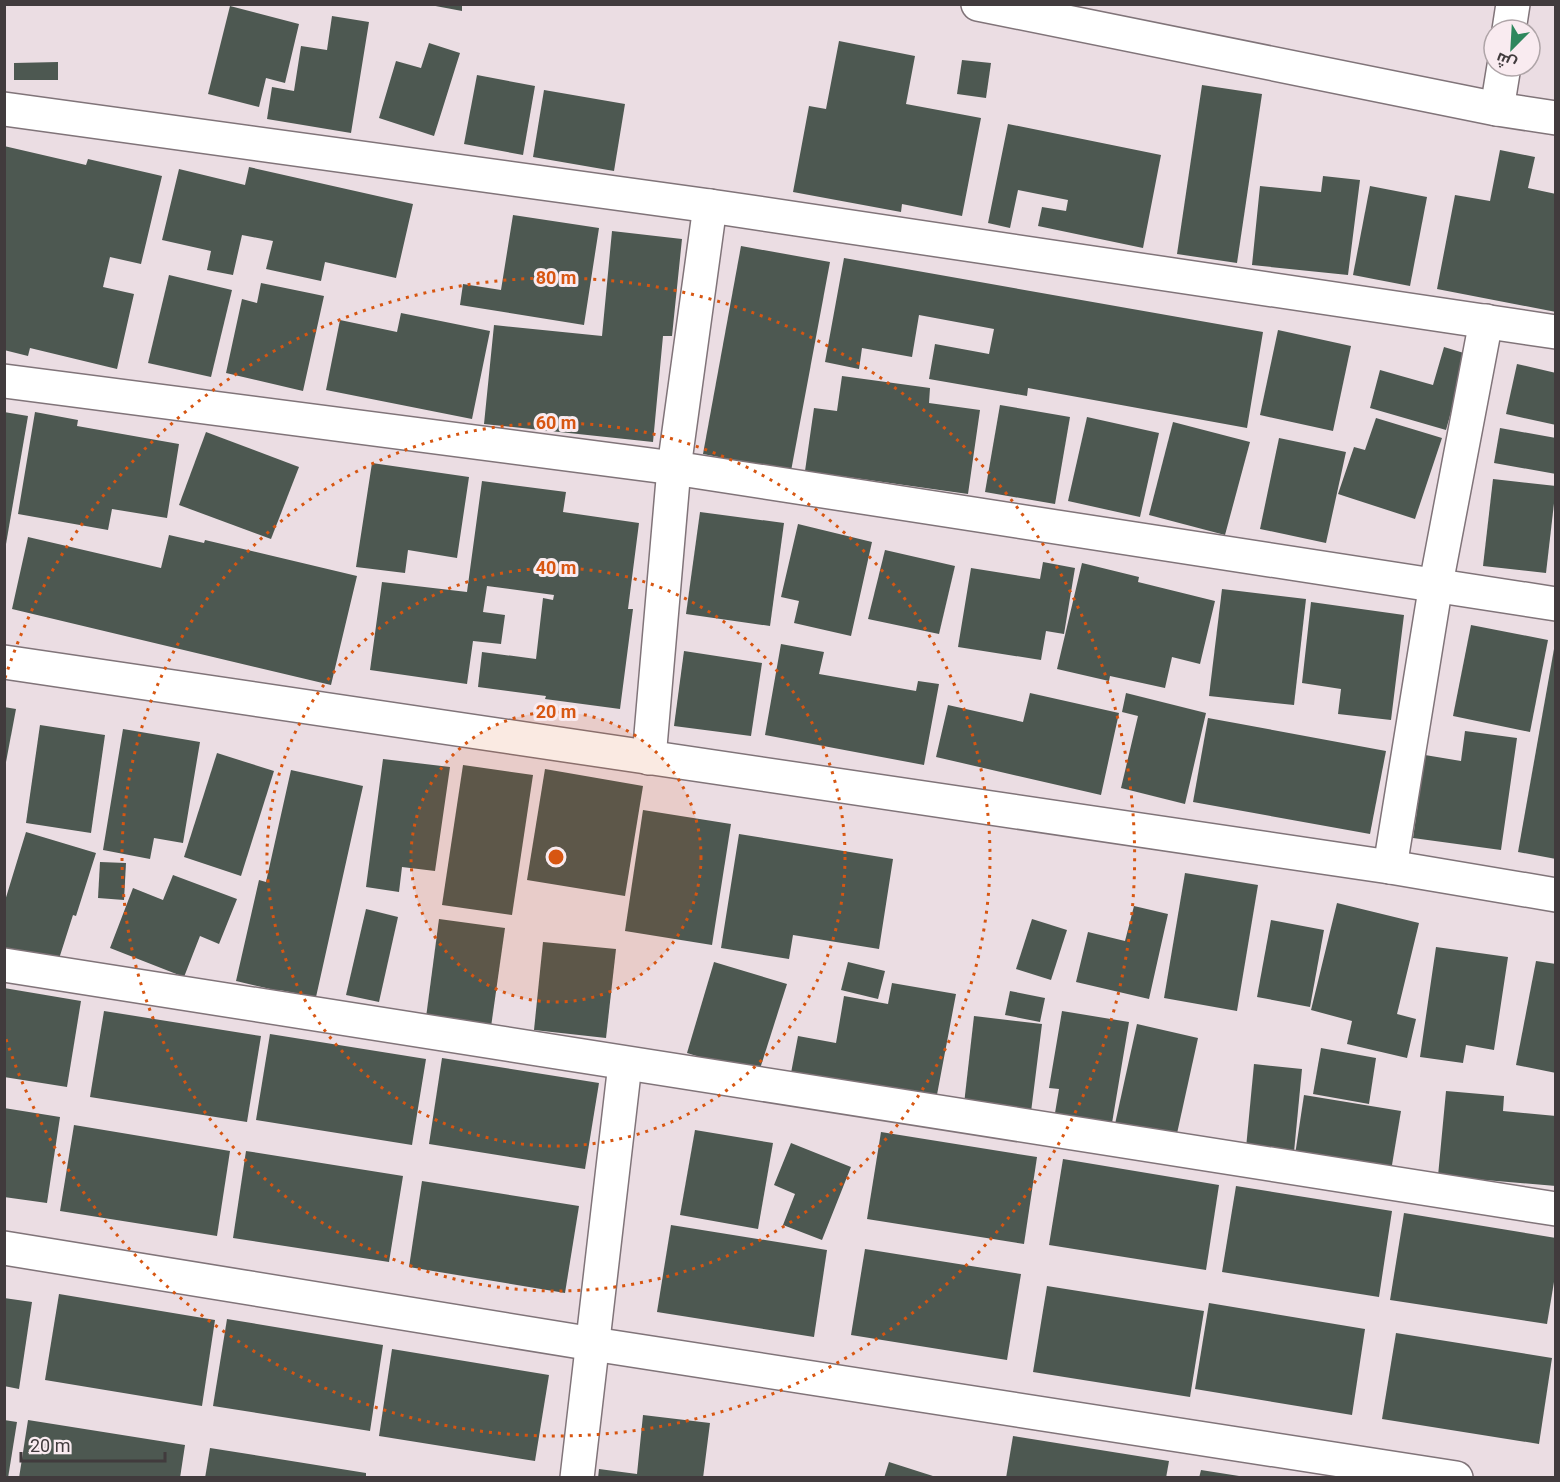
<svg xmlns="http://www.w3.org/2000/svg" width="1560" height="1482" font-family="Roboto,Cairo,sans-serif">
  <rect width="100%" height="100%" fill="#ebdde3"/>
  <g fill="#4d5851">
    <path d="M 425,4 L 462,4 L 462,11 Z"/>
    <path d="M 230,6 L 299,24 L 285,83 L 266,78 L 259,107 L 208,94 Z"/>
    <path d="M 332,16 L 369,22 L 351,133 L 267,119 L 272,87 L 294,91 L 301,46 L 327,50 Z"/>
    <path d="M 839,41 L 915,56 L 906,104 L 981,118 L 962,216 L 902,204 L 901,212 L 793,192 L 809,106 L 826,109 Z"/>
    <path d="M 429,43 L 460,53 L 434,136 L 379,118 L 396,61 L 421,68 Z"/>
    <path d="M 962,60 L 991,63 L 986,98 L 957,94 Z"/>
    <path d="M 58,62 L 58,80 L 14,80 L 14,63 Z"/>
    <path d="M 477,75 L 535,86 L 523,155 L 464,144 Z"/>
    <path d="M 1202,85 L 1262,94 L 1237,263 L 1177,254 Z"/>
    <path d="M 544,90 L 625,104 L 614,171 L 533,157 Z"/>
    <path d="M 1008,124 L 1161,155 L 1143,248 L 1038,226 L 1042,207 L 1066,211 L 1068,200 L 1018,190 L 1010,228 L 988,223 Z"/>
    <path d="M 4,146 L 86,165 L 88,159 L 162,176 L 141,264 L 110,257 L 103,287 L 134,294 L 117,369 L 30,348 L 28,356 L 4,350 Z"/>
    <path d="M 1500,150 L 1535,157 L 1528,188 L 1556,194 L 1556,312 L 1437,289 L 1455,195 L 1490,201 Z"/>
    <path d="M 249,167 L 413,204 L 396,278 L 325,262 L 321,281 L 266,269 L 273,241 L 242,235 L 233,275 L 207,270 L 211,251 L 162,240 L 179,169 L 245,185 Z"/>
    <path d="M 1323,176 L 1360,180 L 1348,275 L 1252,265 L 1260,186 L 1321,192 Z"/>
    <path d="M 1370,186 L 1427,197 L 1410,286 L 1353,275 Z"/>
    <path d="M 513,215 L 599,228 L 584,325 L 460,305 L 463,284 L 501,290 Z"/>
    <path d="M 612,231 L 682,239 L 672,336 L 663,336 L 653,442 L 484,424 L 494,325 L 602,336 Z"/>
    <path d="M 741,246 L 830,262 L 791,471 L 703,454 Z"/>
    <path d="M 844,258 L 1263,332 L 1247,428 L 1028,388 L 1027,396 L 929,379 L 935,344 L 989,354 L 994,329 L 919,315 L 912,357 L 862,348 L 859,369 L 825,362 Z"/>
    <path d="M 169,275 L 232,290 L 211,377 L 148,363 Z"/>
    <path d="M 261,283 L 324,296 L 303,391 L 226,373 L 242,299 L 257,303 Z"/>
    <path d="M 401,313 L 490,331 L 472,419 L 326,390 L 340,320 L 397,332 Z"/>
    <path d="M 1278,330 L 1351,346 L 1333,431 L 1260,415 Z"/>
    <path d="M 1444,347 L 1467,354 L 1446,430 L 1370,408 L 1380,370 L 1433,385 Z"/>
    <path d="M 1517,364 L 1556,373 L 1556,425 L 1506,414 Z"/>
    <path d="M 842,376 L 930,388 L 929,403 L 980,410 L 968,494 L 805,471 L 814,408 L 837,411 Z"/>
    <path d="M 1000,405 L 1070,417 L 1055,504 L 985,492 Z"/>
    <path d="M 4,412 L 28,416 L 6,544 L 4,544 Z"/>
    <path d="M 35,412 L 78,420 L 77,426 L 179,444 L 167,518 L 112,509 L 108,530 L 18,514 Z"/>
    <path d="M 1087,417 L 1159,433 L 1140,517 L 1068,501 Z"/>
    <path d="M 1376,418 L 1442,438 L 1415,519 L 1338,494 L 1354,447 L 1365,450 Z"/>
    <path d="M 1173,422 L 1250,442 L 1225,535 L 1149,515 Z"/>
    <path d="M 1500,428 L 1556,438 L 1556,474 L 1494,463 Z"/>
    <path d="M 206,432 L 299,467 L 271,539 L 179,505 Z"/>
    <path d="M 1279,438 L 1346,452 L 1326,543 L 1260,529 Z"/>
    <path d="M 372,463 L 469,477 L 457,558 L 408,550 L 405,573 L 356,567 Z"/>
    <path d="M 1493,479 L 1556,486 L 1546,573 L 1483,566 Z"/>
    <path d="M 482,481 L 566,492 L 563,512 L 639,523 L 628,609 L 633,609 L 620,709 L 545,699 L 546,696 L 478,687 L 482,652 L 536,659 L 543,598 L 553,600 L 554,595 L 487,586 L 483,612 L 505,615 L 501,644 L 473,641 L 467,684 L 370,670 L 382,582 L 467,592 Z"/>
    <path d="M 700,512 L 784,523 L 770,626 L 686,614 Z"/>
    <path d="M 798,524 L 872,542 L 851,636 L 794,623 L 799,601 L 781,597 Z"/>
    <path d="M 169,535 L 204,543 L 205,540 L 357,576 L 331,685 L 12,609 L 28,537 L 161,568 Z"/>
    <path d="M 885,550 L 955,566 L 939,634 L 868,619 Z"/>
    <path d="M 1043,562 L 1075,568 L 1064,634 L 1046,631 L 1041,660 L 958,647 L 971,568 L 1040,579 Z"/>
    <path d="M 1082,563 L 1139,577 L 1138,582 L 1215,601 L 1200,664 L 1172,657 L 1165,688 L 1110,676 L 1109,681 L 1057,669 Z"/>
    <path d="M 1222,589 L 1306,599 L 1294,705 L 1209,696 Z"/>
    <path d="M 1311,602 L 1404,615 L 1391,720 L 1338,714 L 1341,689 L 1302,683 Z"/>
    <path d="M 1471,625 L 1548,640 L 1530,732 L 1453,716 Z"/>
    <path d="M 781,644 L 824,652 L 819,674 L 916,691 L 918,681 L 939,684 L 924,765 L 765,735 Z"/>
    <path d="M 1554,649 L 1556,649 L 1556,859 L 1518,852 Z"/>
    <path d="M 684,651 L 762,663 L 751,736 L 674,726 Z"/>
    <path d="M 1030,693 L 1119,713 L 1101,795 L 936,757 L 948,705 L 1023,722 Z"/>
    <path d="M 1126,693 L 1206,713 L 1185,804 L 1121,788 L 1138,716 L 1122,712 Z"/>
    <path d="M 4,707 L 16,709 L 6,762 L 4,762 Z"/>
    <path d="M 1208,718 L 1386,751 L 1370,834 L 1193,802 Z"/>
    <path d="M 40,725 L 105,735 L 91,833 L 26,823 Z"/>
    <path d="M 123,729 L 200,742 L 183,843 L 154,838 L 150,859 L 103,850 Z"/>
    <path d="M 1465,731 L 1517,738 L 1501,850 L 1413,838 L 1425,755 L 1461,761 Z"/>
    <path d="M 217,753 L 274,771 L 241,876 L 184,857 Z"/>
    <path d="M 383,759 L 450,767 L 435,871 L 402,867 L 399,892 L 366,887 Z"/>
    <path d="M 463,765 L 533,775 L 512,915 L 442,905 Z"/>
    <path d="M 545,769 L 643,786 L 625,896 L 527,880 Z"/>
    <path d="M 291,770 L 363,786 L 316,997 L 279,990 L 279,991 L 236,981 L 259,880 L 266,882 Z"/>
    <path d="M 643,810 L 731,824 L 712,945 L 625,931 Z"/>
    <path d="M 26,832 L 96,853 L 76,916 L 73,915 L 57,965 L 4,949 L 4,904 Z"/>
    <path d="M 739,834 L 893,859 L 879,949 L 793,935 L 789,959 L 721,948 Z"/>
    <path d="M 100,862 L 126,863 L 124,900 L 98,898 Z"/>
    <path d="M 1185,873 L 1258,885 L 1237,1011 L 1164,998 Z"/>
    <path d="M 173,875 L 237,899 L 219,944 L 200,936 L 184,977 L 110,948 L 133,888 L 163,900 Z"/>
    <path d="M 1337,903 L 1419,923 L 1397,1014 L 1416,1019 L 1407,1058 L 1347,1044 L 1352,1021 L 1311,1010 Z"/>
    <path d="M 1134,906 L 1168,914 L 1149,999 L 1076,982 L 1088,932 L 1125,941 Z"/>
    <path d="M 366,909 L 398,917 L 379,1002 L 346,995 Z"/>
    <path d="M 439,919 L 505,928 L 490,1034 L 425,1025 Z"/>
    <path d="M 1032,919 L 1067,930 L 1051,980 L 1016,969 Z"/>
    <path d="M 1271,920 L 1324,930 L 1310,1007 L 1257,997 Z"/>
    <path d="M 543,942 L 616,949 L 606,1038 L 534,1030 Z"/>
    <path d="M 1436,947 L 1508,957 L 1494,1050 L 1466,1045 L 1463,1063 L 1420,1057 Z"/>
    <path d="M 1536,961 L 1556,964 L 1556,1073 L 1516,1065 Z"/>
    <path d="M 714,962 L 787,984 L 758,1075 L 687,1053 Z"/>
    <path d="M 848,962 L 885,971 L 878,999 L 841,990 Z"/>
    <path d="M 892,983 L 956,994 L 936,1100 L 791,1073 L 798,1036 L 836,1043 L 844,996 L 888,1004 Z"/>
    <path d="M 4,988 L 81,1001 L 67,1087 L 4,1077 Z"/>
    <path d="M 1010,991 L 1045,998 L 1040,1022 L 1005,1015 Z"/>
    <path d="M 104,1011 L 261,1036 L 247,1122 L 90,1097 Z"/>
    <path d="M 1062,1011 L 1129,1022 L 1111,1129 L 1054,1119 L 1059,1089 L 1049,1088 Z"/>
    <path d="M 974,1016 L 1042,1024 L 1031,1112 L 964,1104 Z"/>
    <path d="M 1137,1024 L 1198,1038 L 1176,1138 L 1115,1124 Z"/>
    <path d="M 270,1034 L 426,1059 L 412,1145 L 256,1120 Z"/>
    <path d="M 1321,1048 L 1376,1058 L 1369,1104 L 1313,1094 Z"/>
    <path d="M 442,1058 L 599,1083 L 585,1169 L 429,1144 Z"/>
    <path d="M 1254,1064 L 1302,1069 L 1294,1152 L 1246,1148 Z"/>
    <path d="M 1446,1091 L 1504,1096 L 1503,1111 L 1556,1116 L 1556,1186 L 1438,1176 Z"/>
    <path d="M 1304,1095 L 1401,1111 L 1391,1171 L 1295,1155 Z"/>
    <path d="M 4,1108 L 60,1117 L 47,1203 L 4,1197 Z"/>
    <path d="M 74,1125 L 230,1151 L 217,1236 L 60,1211 Z"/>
    <path d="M 695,1130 L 773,1143 L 758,1229 L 680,1215 Z"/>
    <path d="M 881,1132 L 1037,1157 L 1024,1244 L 867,1219 Z"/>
    <path d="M 791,1143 L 851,1167 L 822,1240 L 783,1225 L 795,1194 L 774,1185 Z"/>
    <path d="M 246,1151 L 403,1176 L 389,1262 L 233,1238 Z"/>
    <path d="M 1063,1159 L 1219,1185 L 1206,1270 L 1049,1245 Z"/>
    <path d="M 422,1181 L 579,1206 L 565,1293 L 409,1267 Z"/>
    <path d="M 1236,1186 L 1392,1211 L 1379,1297 L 1222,1272 Z"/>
    <path d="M 1404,1213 L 1556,1238 L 1556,1270 L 1547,1324 L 1390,1300 Z"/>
    <path d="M 671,1225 L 827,1250 L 814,1337 L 657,1312 Z"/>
    <path d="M 865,1249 L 1021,1274 L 1007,1360 L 851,1335 Z"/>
    <path d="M 1047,1286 L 1204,1311 L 1190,1397 L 1033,1372 Z"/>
    <path d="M 59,1294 L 215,1320 L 202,1406 L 45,1380 Z"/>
    <path d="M 4,1298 L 32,1302 L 19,1389 L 4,1386 Z"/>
    <path d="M 1209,1303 L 1365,1329 L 1352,1415 L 1195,1389 Z"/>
    <path d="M 227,1319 L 383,1345 L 370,1431 L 213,1406 Z"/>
    <path d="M 1396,1333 L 1552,1358 L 1539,1444 L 1382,1419 Z"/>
    <path d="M 392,1349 L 549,1375 L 535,1461 L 379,1436 Z"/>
    <path d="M 643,1415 L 710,1423 L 703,1478 L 598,1478 L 599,1469 L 637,1474 Z"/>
    <path d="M 4,1420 L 17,1422 L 8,1478 L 4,1478 Z"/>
    <path d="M 28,1420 L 185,1445 L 180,1478 L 19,1478 Z"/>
    <path d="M 1013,1436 L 1169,1461 L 1166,1478 L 1006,1478 Z"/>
    <path d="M 210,1448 L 366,1473 L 366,1478 L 205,1478 Z"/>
    <path d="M 889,1462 L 936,1477 L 935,1478 L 884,1478 Z"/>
    <path d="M 1201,1470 L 1239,1476 L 1238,1478 L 1199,1478 Z"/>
  </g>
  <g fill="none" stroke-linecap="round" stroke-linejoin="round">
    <g stroke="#807479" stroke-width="36">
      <g id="minor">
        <path d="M 978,4 L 1497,109 L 1556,118"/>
        <path d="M 1509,30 L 1513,4"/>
        <path d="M 4,109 L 710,206 L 1556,332"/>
        <path d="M 1497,109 L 1504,66"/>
        <path d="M 4,381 L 674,468 L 1556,604"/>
        <path d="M 4,662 L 1390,867 L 1556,895"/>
        <path d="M 649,758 L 674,468 L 710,206"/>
        <path d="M 1390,867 L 1436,584 L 1486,321"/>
        <path d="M 4,965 L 1556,1209"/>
        <path d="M 4,1248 L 593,1344 L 1456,1478"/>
        <path d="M 577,1478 L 625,1064"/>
      </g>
    </g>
    <use href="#minor" stroke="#fff" stroke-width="33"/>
  </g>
  <circle cx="556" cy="857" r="145" fill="#d75611" fill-opacity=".12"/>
  <g fill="none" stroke="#d75611" stroke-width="3" stroke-dasharray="3 6">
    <circle cx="556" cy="857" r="145"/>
    <circle cx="556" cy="857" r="289"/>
    <circle cx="556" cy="857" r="434"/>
    <path d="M5 678A579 579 0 1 1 5 1036"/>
  </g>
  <circle cx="556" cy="857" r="9" fill="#d75611" stroke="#f9ebf0" stroke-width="3"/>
  <g font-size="18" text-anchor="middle" font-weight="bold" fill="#d75611" stroke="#f9ebf0" stroke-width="6" stroke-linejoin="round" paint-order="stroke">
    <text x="556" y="284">80 m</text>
    <text x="556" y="429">60 m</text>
    <text x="556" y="574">40 m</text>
    <text x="556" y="718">20 m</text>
  </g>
  <rect width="1560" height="1482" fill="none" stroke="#413b3d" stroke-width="12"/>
  <g transform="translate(1512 48) rotate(204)"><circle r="28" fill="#f9ebf0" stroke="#afa5a8" stroke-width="1.5"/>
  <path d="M0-4.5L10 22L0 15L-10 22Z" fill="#2d875d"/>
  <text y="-9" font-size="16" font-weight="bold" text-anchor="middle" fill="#413b3d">ش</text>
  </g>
  <path d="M21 1452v9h144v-9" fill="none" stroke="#413b3d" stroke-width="3"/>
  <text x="30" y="1452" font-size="18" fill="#413b3d" stroke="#f9ebf0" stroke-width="4.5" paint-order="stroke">20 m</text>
</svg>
